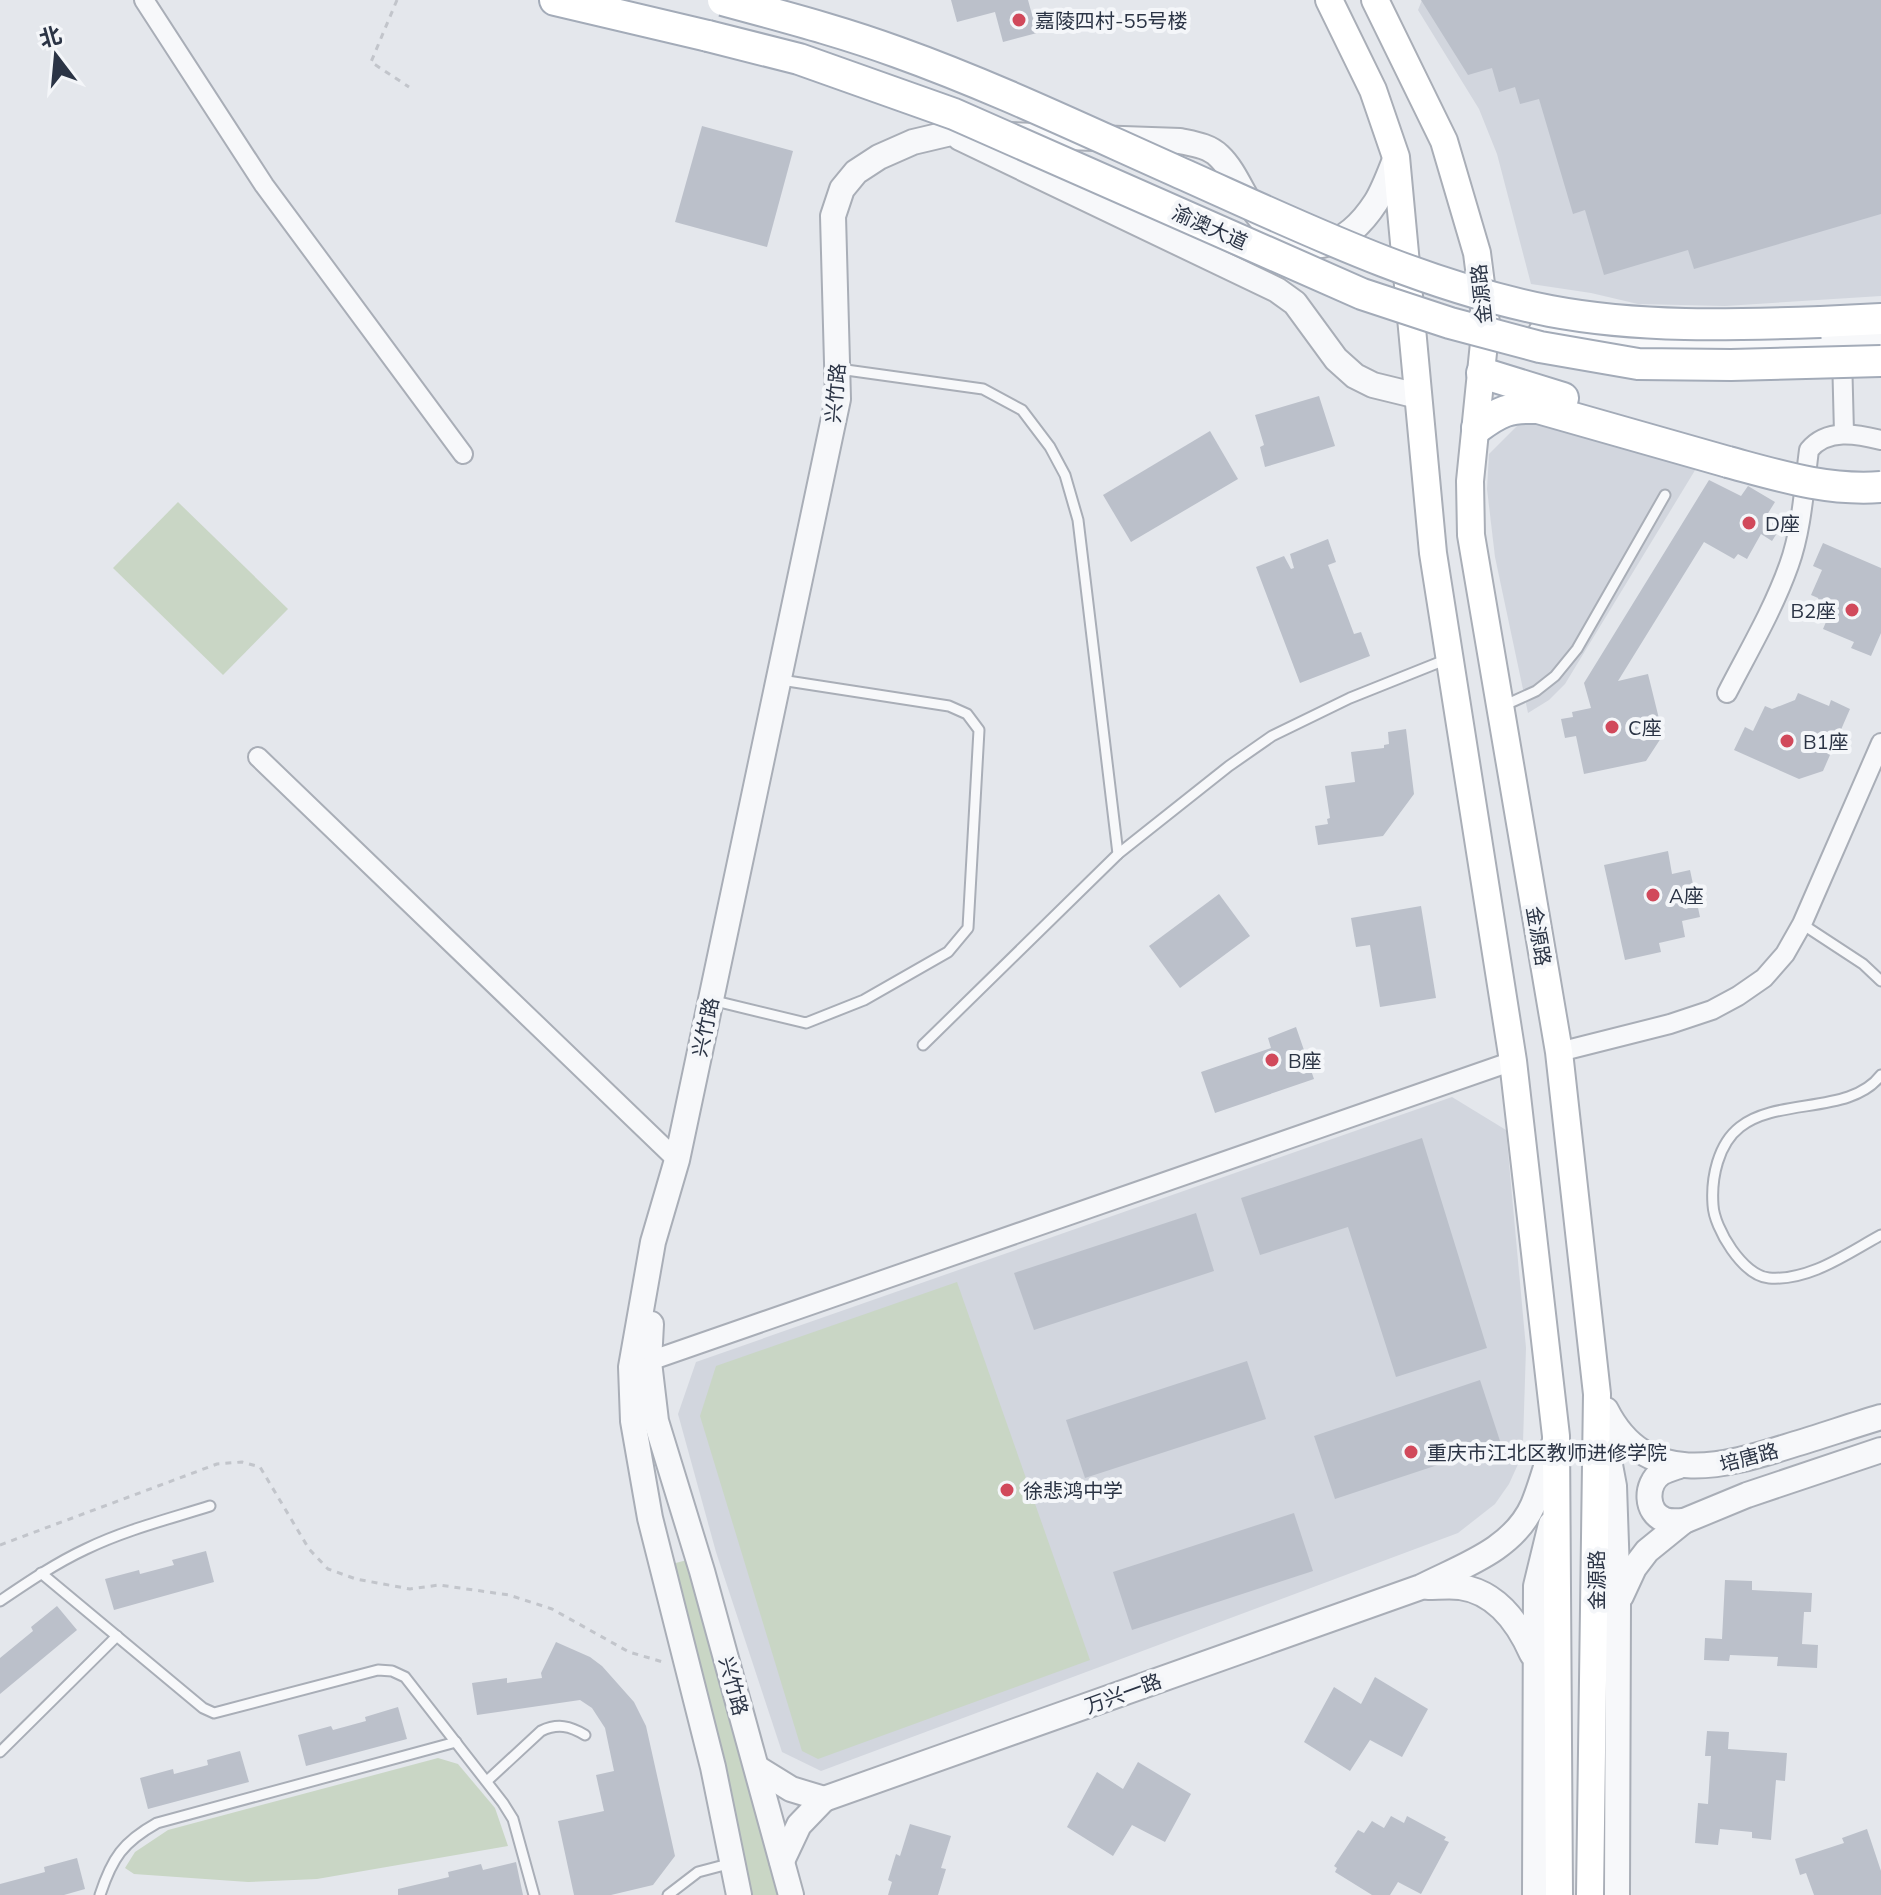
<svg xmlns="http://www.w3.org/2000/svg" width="1881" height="1895" font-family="Mulish,'Noto Sans SC',sans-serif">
  <rect width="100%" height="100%" fill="#e4e7ec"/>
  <g fill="#d2d6de">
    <path d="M 1422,0 L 1881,0 L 1881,296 L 1725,306 L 1638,304 L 1591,293 L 1531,284 L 1497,154 L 1479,109 L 1418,10 Z"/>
    <path d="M 1523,420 L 1697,467 L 1565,684 L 1549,700 L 1528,713 L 1495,557 L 1487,489 L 1489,454 Z"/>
    <path d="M 1452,1097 L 1506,1130 L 1526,1348 L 1523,1442 L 1519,1462 L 1509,1484 L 1495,1504 L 1458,1533 L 821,1771 L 782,1752 L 716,1552 L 678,1414 L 696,1362 Z"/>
  </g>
  <g fill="#c9d6c5">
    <path d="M 178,502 L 288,609 L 223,675 L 113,568 Z"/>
    <path d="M 957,1282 L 1090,1660 L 818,1759 L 802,1751 L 700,1416 L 716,1366 Z"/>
    <path d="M 687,1560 L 777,1895 L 748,1895 L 672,1564 Z"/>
    <path d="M 438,1758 L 458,1764 L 495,1808 L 508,1846 L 317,1879 L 248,1882 L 134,1874 L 125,1868 L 135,1852 L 168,1830 Z"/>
  </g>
  <g fill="#bbc0ca">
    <path d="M 951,0 L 1028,0 L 1037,33 L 1003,42 L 995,12 L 957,22 Z"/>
    <path d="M 1421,0 L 1881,0 L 1881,214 L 1694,269 L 1688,250 L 1604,275 L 1585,210 L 1573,214 L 1539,99 L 1520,104 L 1515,87 L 1499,92 L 1492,68 L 1468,75 Z"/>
    <path d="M 702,126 L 793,151 L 767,247 L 675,222 Z"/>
    <path d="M 1319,396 L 1335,446 L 1265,467 L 1260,447 L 1264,445 L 1255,415 Z"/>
    <path d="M 1210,431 L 1238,479 L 1131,542 L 1103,495 Z"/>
    <path d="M 1709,480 L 1741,496 L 1748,486 L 1775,502 L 1765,518 L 1781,527 L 1772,541 L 1761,534 L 1747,559 L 1738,554 L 1734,559 L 1704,542 L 1618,681 L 1648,674 L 1663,735 L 1646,761 L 1584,774 L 1576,736 L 1565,738 L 1561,719 L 1573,717 L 1572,712 L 1591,708 L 1584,683 Z"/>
    <path d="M 1328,539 L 1336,562 L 1328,565 L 1354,634 L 1361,632 L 1370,656 L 1300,683 L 1256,567 L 1284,556 L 1291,569 L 1294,568 L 1290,554 Z"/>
    <path d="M 1823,543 L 1881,568 L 1881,633 L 1871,656 L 1851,648 L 1854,642 L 1823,629 L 1826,622 L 1818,598 L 1811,595 L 1822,570 L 1813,566 Z"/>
    <path d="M 1798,693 L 1829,706 L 1831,700 L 1850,709 L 1823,771 L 1799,779 L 1734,750 L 1745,727 L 1753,731 L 1765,706 L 1772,709 L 1795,700 Z"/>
    <path d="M 1406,729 L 1414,794 L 1383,836 L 1318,845 L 1315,826 L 1328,824 L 1327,819 L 1330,818 L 1325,786 L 1355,782 L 1351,752 L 1384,748 L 1384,745 L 1389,744 L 1388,732 Z"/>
    <path d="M 1668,851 L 1672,874 L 1690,870 L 1700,917 L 1682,921 L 1685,937 L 1659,943 L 1661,952 L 1625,960 L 1604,865 Z"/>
    <path d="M 1219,894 L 1250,936 L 1180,988 L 1149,946 Z"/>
    <path d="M 1421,906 L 1436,998 L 1380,1007 L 1370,945 L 1356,947 L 1351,918 Z"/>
    <path d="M 1296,1027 L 1314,1079 L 1215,1113 L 1201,1072 L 1271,1048 L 1268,1038 Z"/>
    <path d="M 1422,1138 L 1487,1348 L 1396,1377 L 1348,1227 L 1260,1255 L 1241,1198 Z"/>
    <path d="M 1196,1213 L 1214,1271 L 1034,1330 L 1014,1273 Z"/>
    <path d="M 1247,1361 L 1266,1419 L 1085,1478 L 1066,1420 Z"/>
    <path d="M 1480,1380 L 1501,1444 L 1335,1499 L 1314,1436 Z"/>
    <path d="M 1294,1513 L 1313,1571 L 1132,1630 L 1113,1572 Z"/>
    <path d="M 206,1551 L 214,1582 L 114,1610 L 105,1579 L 139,1570 L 140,1574 L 174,1565 L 172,1560 Z"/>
    <path d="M 1725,1580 L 1752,1581 L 1752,1590 L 1812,1593 L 1811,1612 L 1804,1612 L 1802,1644 L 1818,1645 L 1817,1668 L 1777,1666 L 1778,1657 L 1730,1655 L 1729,1661 L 1704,1660 L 1705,1638 L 1722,1639 Z"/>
    <path d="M 57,1606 L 77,1630 L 0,1694 L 0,1658 L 33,1631 L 31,1627 Z"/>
    <path d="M 556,1642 L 590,1657 L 602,1666 L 634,1702 L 646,1726 L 675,1856 L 653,1885 L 611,1895 L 574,1895 L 558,1821 L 604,1811 L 596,1775 L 614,1771 L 605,1728 L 592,1708 L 580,1700 L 477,1715 L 472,1683 L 507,1678 L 507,1683 L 542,1678 L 541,1673 Z"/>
    <path d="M 1375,1677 L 1428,1709 L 1402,1757 L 1370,1740 L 1350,1771 L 1304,1742 L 1334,1687 L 1361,1704 Z"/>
    <path d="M 398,1707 L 407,1739 L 306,1766 L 298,1735 L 331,1726 L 333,1730 L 366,1721 L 365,1717 Z"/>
    <path d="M 1707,1731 L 1729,1732 L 1728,1749 L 1787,1753 L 1785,1781 L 1776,1780 L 1771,1840 L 1752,1838 L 1752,1832 L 1720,1829 L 1718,1845 L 1695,1843 L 1698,1803 L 1708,1804 L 1711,1756 L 1705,1756 Z"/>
    <path d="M 240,1751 L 249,1782 L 148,1809 L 140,1778 L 173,1769 L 174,1774 L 208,1765 L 207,1760 Z"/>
    <path d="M 1138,1762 L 1191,1794 L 1165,1842 L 1132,1825 L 1113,1856 L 1067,1827 L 1097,1772 L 1123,1789 Z"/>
    <path d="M 1391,1816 L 1404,1823 L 1407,1816 L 1446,1837 L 1444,1840 L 1449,1842 L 1421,1894 L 1398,1882 L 1390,1895 L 1372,1895 L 1335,1872 L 1337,1868 L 1334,1866 L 1358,1830 L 1364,1833 L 1372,1821 L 1384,1828 Z"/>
    <path d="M 910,1824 L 951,1836 L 941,1868 L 946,1869 L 938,1895 L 888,1895 L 892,1882 L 888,1880 L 896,1854 L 900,1856 Z"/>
    <path d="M 1867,1829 L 1881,1871 L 1881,1895 L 1814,1895 L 1806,1873 L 1800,1875 L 1795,1859 L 1844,1843 L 1842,1838 Z"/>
    <path d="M 77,1858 L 85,1889 L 64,1895 L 0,1895 L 0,1884 L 45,1872 L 44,1867 Z"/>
    <path d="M 516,1862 L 523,1895 L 398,1895 L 398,1889 L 449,1877 L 448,1872 L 481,1864 L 483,1870 Z"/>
  </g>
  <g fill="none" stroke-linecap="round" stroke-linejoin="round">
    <g stroke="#a9aeb7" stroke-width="13">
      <g id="service">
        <path d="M 839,369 L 983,389 L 1022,410 L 1050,447 L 1065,475 L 1078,520 L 1118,854"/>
        <path d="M 1503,706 L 1536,691 L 1555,676 L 1577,649 L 1665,495"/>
        <path d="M 1802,924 L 1863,964 L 1881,981"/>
        <path d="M 711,1000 L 806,1023 L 864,1000 L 948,952 L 968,928 L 979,730 L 967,714 L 949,706 L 781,680"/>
        <path d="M 923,1045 L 1118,854 L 1229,766 L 1272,736 L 1350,698 L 1445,660"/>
        <path d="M 1881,1075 C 1851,1115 1778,1097 1740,1127 C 1718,1144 1711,1178 1713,1205 C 1714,1228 1743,1276 1769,1278 C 1810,1281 1846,1254 1881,1235"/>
        <path d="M 41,1573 L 203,1708 L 214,1713 L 378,1670 L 392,1671 L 405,1677 L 503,1803 L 513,1819 L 534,1895"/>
        <path d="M 0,1601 C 28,1582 56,1563 86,1549 C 125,1530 169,1519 210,1506"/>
        <path d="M 0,1752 L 117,1636"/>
        <path d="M 488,1780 L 541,1731 C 558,1723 570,1726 585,1735"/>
        <path d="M 100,1895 C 112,1858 123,1842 157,1823 L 456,1742"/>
        <path d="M 668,1895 L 698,1872 L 732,1863"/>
      </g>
    </g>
    <g stroke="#a9aeb7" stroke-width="22">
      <g id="minor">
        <path d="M 144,0 L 264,185 L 463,454"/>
        <path d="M 1842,355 L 1844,433"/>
        <path d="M 1727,693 C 1748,652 1773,610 1789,565 C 1802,529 1804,488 1809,450 C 1827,428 1857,434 1881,440"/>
        <path d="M 258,757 L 677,1160"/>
        <path d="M 1559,1052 L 1670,1024 L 1712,1010 L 1738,996 L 1764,978 L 1785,954 L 1802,924 L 1881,743"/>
        <path d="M 641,1364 L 1513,1061"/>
      </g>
    </g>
    <g stroke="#a9aeb7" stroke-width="28">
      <g id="tertiary">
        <path d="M 960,138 L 1277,290 L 1295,303 L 1336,359 L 1355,376 L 1373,385 L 1418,396"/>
        <path d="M 1541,332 C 1609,344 1676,345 1745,344 C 1791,344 1836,345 1881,339"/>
        <path d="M 651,1324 L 649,1362 L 656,1421 L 702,1571 L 791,1895"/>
        <path d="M 1606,1410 C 1646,1489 1723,1467 1792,1445 C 1822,1436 1851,1426 1881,1417"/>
        <path d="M 1603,1428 L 1614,1486 L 1618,1602 L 1617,1895"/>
        <path d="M 1679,1466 C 1673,1468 1666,1470 1661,1473 C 1645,1484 1645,1513 1665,1520 C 1671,1522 1678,1521 1684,1521"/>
        <path d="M 1428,1587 C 1438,1587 1450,1586 1460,1587 C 1496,1592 1518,1622 1532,1654"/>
        <path d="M 1621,1596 L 1634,1568 L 1647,1551 L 1684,1521 L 1747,1495 L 1881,1450"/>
        <path d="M 757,1768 L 791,1789 L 824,1799 L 799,1825 L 782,1861"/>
        <path d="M 824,1799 L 1421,1587 C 1462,1566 1513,1550 1533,1505 C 1541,1486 1546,1465 1553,1446"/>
        <path d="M 739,1895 L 713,1767 L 650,1518 L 633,1421 L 631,1367 L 653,1242 L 677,1160 L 838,399 L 833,216 L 842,189 L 856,172 L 879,157 L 913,142 L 951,133 L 1180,141 C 1194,144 1209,146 1219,156 C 1237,173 1244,200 1260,218 C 1302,263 1345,250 1376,202 C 1384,189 1390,172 1396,157"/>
        <path d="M 1535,1895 L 1536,1586 L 1551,1524"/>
      </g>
    </g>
    <g stroke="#a9aeb7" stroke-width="30">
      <g id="secondary">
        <path d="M 1329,0 L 1373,90 L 1396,157 L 1433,553 L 1513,1061 L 1556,1436 L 1559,1895"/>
        <path d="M 1375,0 L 1444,141 L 1477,253 L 1486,323 L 1470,481 L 1471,535 L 1559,1052 L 1597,1394 L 1590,1895"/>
      </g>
    </g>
    <g stroke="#a3abb8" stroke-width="34">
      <g id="primary">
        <path d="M 555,0 L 708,36"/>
        <path d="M 1821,322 L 1881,319"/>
        <path d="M 1482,373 L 1563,398"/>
        <path d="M 1477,428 C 1500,411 1509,407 1538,408 L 1728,462"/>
      </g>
    </g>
    <g stroke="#c2c5cb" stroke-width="3" stroke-dasharray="6 6" stroke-linecap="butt">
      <path d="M 397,0 L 371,62 L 409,87"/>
      <path d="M 0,1545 L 217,1464 L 242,1462 L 260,1467 L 309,1549 L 328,1569 L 356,1579 L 410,1589 L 439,1585 L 509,1595 L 552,1609 L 629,1652 L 663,1662"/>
    </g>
    <use href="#service" stroke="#f7f8fa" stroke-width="9"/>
    <use href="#minor" stroke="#f7f8fa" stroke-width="18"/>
    <use href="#tertiary" stroke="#f7f8fa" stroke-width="24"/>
    <use href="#secondary" stroke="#fff" stroke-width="26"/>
    <use href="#primary" stroke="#fff" stroke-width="30"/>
    <g stroke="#a3abb8" stroke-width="34" stroke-linecap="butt">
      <g id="primary-bridge">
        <path d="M 723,0 C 781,16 840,31 897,52 C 992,86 1084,130 1176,171 C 1297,225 1418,285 1550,311 C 1640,328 1730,325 1821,322"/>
        <path d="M 708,36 L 799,59 L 954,114 L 1362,294 L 1450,323 L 1540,347 L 1638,364 L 1731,365 L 1881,361"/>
        <path d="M 1728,462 C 1780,476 1827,491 1881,487"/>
      </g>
    </g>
    <use href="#primary-bridge" stroke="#fff" stroke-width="30"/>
  </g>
  <g fill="#d1495b" stroke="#f4f6f9" stroke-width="3">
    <circle cx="1019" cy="20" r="8"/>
    <circle cx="1749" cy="523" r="8"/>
    <circle cx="1852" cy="610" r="8"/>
    <circle cx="1612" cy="727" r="8"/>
    <circle cx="1787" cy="741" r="8"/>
    <circle cx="1653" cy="895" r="8"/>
    <circle cx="1272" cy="1060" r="8"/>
    <circle cx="1411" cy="1452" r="8"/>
    <circle cx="1007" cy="1490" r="8"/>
  </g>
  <g text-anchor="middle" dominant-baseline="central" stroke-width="8" stroke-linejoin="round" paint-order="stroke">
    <g font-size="20" fill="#2b3445" stroke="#f4f6f9" text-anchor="start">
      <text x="1035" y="20">嘉陵四村-55号楼</text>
      <text x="1765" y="523">D座</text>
      <text x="1836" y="610" text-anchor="end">B2座</text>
      <text x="1628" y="727">C座</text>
      <text x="1803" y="741">B1座</text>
      <text x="1669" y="895">A座</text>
      <text x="1288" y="1060">B座</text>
      <text x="1427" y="1452">重庆市江北区教师进修学院</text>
      <text x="1023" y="1490">徐悲鸿中学</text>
    </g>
    <g font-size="20" fill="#2b3445" stroke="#f4f6f9">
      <text transform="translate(1210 227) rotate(24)">渝澳大道</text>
      <text transform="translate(1481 294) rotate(-96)">金源路</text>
      <text transform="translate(835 393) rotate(-85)">兴竹路</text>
      <text transform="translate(1539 936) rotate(80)">金源路</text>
      <text transform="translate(705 1027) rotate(-78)">兴竹路</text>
      <text transform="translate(1749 1457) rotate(-15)">培唐路</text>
      <text transform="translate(1596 1580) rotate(-90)">金源路</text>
      <text transform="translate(734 1686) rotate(75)">兴竹路</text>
      <text transform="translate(1123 1693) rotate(-20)">万兴一路</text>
    </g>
  </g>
  <g transform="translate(56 56) rotate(344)" stroke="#f4f6f9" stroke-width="6" paint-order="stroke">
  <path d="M0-6L14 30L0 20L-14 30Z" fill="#2b3445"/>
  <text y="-12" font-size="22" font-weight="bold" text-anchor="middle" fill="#2b3445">北</text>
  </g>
</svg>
